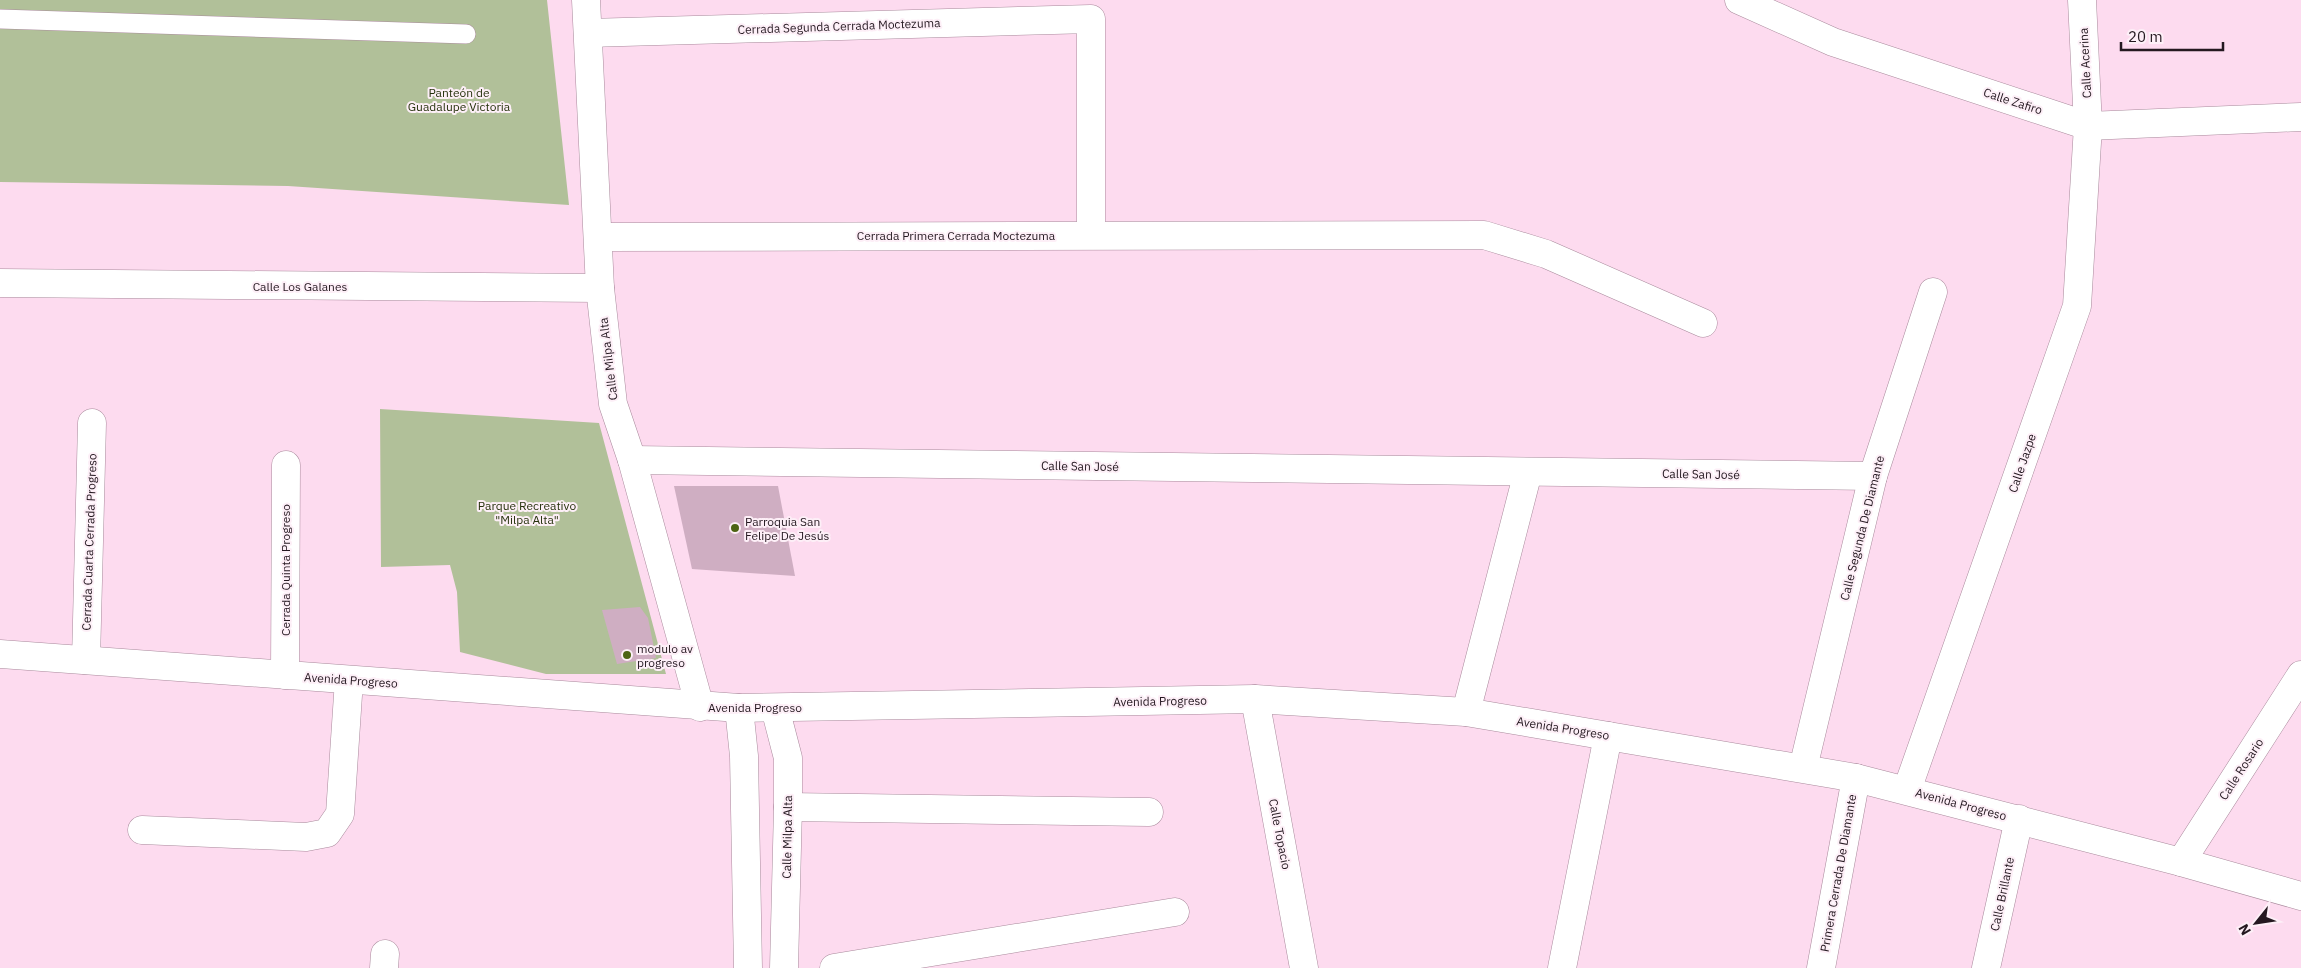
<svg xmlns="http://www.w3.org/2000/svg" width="2301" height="968" font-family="'IBM Plex Sans',sans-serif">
  <rect width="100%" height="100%" fill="#fddbef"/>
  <g fill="#b1c099">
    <path d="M 0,0 L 547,0 L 569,205 L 288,186 L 0,182 Z"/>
    <path d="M 380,409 L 599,423 L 666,674 L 546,674 L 460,652 L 457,592 L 450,565 L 381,567 Z"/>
  </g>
  <g fill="#cfaec2">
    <path d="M 674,486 L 778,486 L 795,576 L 692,569 Z"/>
    <path d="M 640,607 L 648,618 L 656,658 L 617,664 L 602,610 Z"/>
  </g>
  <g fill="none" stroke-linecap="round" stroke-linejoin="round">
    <g stroke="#a98a9c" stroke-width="20">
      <path id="lane" d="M 0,19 L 466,34"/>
    </g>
    <g stroke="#a98a9c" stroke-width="29">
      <g id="street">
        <path d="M 586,0 L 600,288 L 613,404 L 632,460 L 700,707"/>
        <path d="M 1739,0 L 1833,42 L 2088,126 L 2301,117"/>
        <path d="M 588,33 L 1091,19 L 1091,235"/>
        <path d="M 598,237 L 1484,235 L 1546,254 L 1703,323"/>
        <path d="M 0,283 L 600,288"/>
        <path d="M 632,460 L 1873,476"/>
        <path d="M 0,654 L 739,708 L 1255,699 L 1466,712 L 1856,778 L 2181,862 L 2301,896"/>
        <path d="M 86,660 L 92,423"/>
        <path d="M 285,675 L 286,465"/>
        <path d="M 1255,699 L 1304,968"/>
        <path d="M 739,708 L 744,756 L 748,968"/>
        <path d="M 775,708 L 788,758 L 788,807 L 784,968"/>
        <path d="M 1466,712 L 1528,472"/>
        <path d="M 1803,768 L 1873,476 L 1933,292"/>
        <path d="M 1907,790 L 2077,306 L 2088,126 L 2082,0"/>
        <path d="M 788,807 L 1149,812"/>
        <path d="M 142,830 L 306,837 L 327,833 L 340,814 L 349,680"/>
        <path d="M 2181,862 L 2301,675"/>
        <path d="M 384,968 L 385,954"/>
        <path d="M 834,968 L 1175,912"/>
        <path d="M 1562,968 L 1608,736"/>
        <path d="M 1821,968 L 1856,778"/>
        <path d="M 1986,968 L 2019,819"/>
      </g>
    </g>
    <use href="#lane" stroke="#fff" stroke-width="19"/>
    <use href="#street" stroke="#fff" stroke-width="28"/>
  </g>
  <g fill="#4c6413" stroke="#fdeff7" stroke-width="2">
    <circle cx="735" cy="528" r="5"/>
    <circle cx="627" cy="655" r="5"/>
  </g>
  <g text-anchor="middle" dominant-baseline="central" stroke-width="4" stroke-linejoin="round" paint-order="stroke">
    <g font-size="12" fill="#241820" stroke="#fdeff7">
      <text transform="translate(839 26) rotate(-2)">Cerrada Segunda Cerrada Moctezuma</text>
      <text transform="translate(2085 63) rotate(-93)">Calle Acerina</text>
      <text transform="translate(2013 101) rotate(18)">Calle Zafiro</text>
      <text x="956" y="235">Cerrada Primera Cerrada Moctezuma</text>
      <text x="300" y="286">Calle Los Galanes</text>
      <text transform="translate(608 359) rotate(-97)">Calle Milpa Alta</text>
      <text transform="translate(2022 463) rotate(-71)">Calle Jazpe</text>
      <text transform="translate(1080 466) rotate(1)">Calle San José</text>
      <text transform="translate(1701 474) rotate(1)">Calle San José</text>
      <text transform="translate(1862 528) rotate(-76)">Calle Segunda De Diamante</text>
      <text transform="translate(89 542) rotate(-88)">Cerrada Cuarta Cerrada Progreso</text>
      <text transform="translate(285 570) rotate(-90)">Cerrada Quinta Progreso</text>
      <text transform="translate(351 680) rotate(4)">Avenida Progreso</text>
      <text transform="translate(1160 701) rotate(-1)">Avenida Progreso</text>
      <text x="755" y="707">Avenida Progreso</text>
      <text transform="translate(1563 728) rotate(9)">Avenida Progreso</text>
      <text transform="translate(2241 769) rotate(-57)">Calle Rosario</text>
      <text transform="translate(1961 804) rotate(15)">Avenida Progreso</text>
      <text transform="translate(1280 834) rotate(79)">Calle Topacio</text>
      <text transform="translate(787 837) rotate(-89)">Calle Milpa Alta</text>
      <text transform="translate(1838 873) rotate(-80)">Primera Cerrada De Diamante</text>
      <text transform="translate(2002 894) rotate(-78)">Calle Brillante</text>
    </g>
    <g font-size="12" fill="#26320d" stroke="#fdeff7">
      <text x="459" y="92">Panteón de<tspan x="459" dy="14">Guadalupe Victoria</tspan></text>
      <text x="527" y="505">Parque Recreativo<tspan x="527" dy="14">"Milpa Alta"</tspan></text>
    </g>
    <g font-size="12" fill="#241820" stroke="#fdeff7" text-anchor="start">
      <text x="745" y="521">Parroquia San<tspan x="745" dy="14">Felipe De Jesús</tspan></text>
      <text x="637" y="648">modulo av<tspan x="637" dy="14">progreso</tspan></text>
    </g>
  </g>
  <g transform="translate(2256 923) rotate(240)" stroke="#fdeff7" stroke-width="4" paint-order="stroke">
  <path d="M0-4L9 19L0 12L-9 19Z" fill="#241820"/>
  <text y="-8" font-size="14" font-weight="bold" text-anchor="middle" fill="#241820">N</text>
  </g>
  <path d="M2121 42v8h102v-8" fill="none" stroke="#241820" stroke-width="2.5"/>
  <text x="2128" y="42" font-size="15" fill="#241820" stroke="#fdeff7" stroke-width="4" paint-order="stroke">20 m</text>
</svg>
